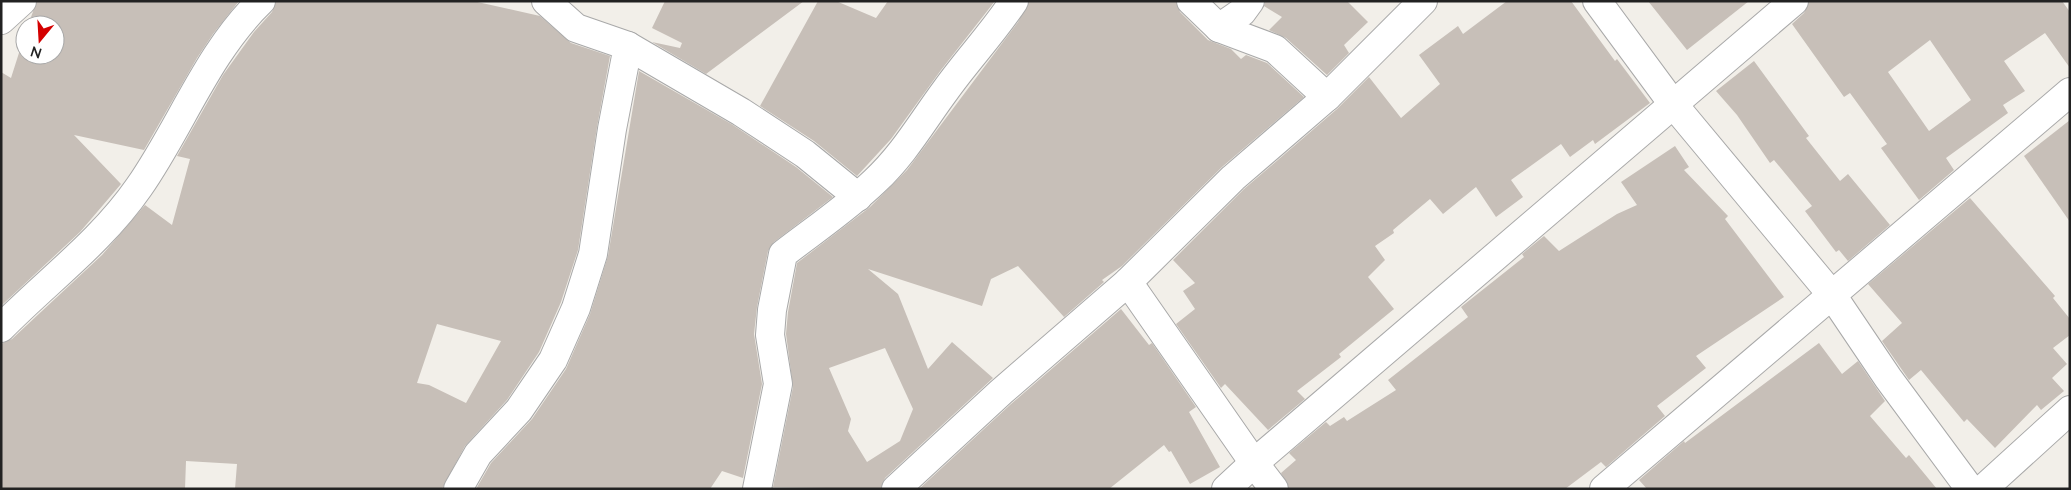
<svg xmlns="http://www.w3.org/2000/svg" width="2071" height="490" font-family="Lato,sans-serif">
  <rect width="100%" height="100%" fill="#f2efe9"/>
  <g fill="#c7bfb8" fill-rule="evenodd">
    <path d="M 37,1 L 239,1 L 213,34 L 197,58 L 144,150 L 74,135 L 121,184 L 80,232 L 2,305 L 1,72 L 11,78 L 25,34 L 25,55 L 55,55 L 55,25 L 28,25 Z"/>
    <path d="M 276,1 L 473,1 L 540,16 L 571,43 L 610,56 L 597,127 L 578,250 L 561,302 L 539,352 L 507,400 L 465,446 L 442,489 L 235,489 L 237,464 L 186,461 L 185,489 L 1,489 L 1,344 L 12,339 L 102,255 L 145,205 L 172,225 L 190,159 L 177,156 L 223,75 L 254,32 L 272,12 ZM 437,324 L 501,341 L 466,403 L 429,385 L 417,383 Z"/>
    <path d="M 665,1 L 804,1 L 706,74 L 652,42 L 680,48 L 682,43 L 652,28 Z"/>
    <path d="M 818,1 L 836,1 L 876,18 L 888,1 L 995,1 L 941,70 L 891,139 L 857,176 L 814,141 L 760,106 Z"/>
    <path d="M 1029,1 L 1176,1 L 1180,12 L 1208,40 L 1231,49 L 1241,59 L 1246,55 L 1267,63 L 1304,97 L 1222,167 L 1122,266 L 1102,280 L 1104,282 L 1064,317 L 1018,266 L 991,279 L 982,306 L 868,269 L 898,294 L 928,369 L 952,342 L 993,378 L 885,478 L 881,489 L 773,487 L 793,387 L 786,334 L 788,312 L 797,263 L 870,207 L 907,170 L 1018,22 ZM 885,348 L 913,409 L 900,441 L 867,462 L 848,431 L 851,419 L 829,368 Z"/>
    <path d="M 1265,1 L 1347,1 L 1368,22 L 1344,45 L 1349,53 L 1327,75 L 1286,38 L 1269,30 L 1282,17 L 1264,6 Z"/>
    <path d="M 1507,1 L 1571,1 L 1615,61 L 1617,59 L 1650,103 L 1595,144 L 1593,140 L 1570,157 L 1561,144 L 1511,180 L 1523,197 L 1496,217 L 1476,187 L 1443,214 L 1430,199 L 1393,230 L 1394,233 L 1375,246 L 1385,260 L 1368,277 L 1394,309 L 1339,354 L 1341,357 L 1297,391 L 1305,399 L 1268,430 L 1225,384 L 1221,388 L 1176,324 L 1195,309 L 1183,291 L 1195,283 L 1173,260 L 1244,189 L 1337,109 L 1369,77 L 1401,118 L 1440,84 L 1419,55 L 1458,26 L 1463,34 Z"/>
    <path d="M 1648,1 L 1749,1 L 1687,50 Z"/>
    <path d="M 1809,1 L 2062,1 L 2070,12 L 2070,68 L 2045,33 L 2004,61 L 2025,91 L 2003,105 L 2008,113 L 1946,158 L 1954,170 L 1919,200 L 1881,148 L 1887,144 L 1850,93 L 1844,97 L 1792,24 L 1804,13 ZM 1930,40 L 1971,100 L 1929,131 L 1888,72 Z"/>
    <path d="M 1754,61 L 1809,136 L 1806,138 L 1840,181 L 1848,174 L 1890,225 L 1848,261 L 1839,250 L 1836,252 L 1805,211 L 1812,206 L 1774,160 L 1770,163 L 1737,115 L 1716,91 Z"/>
    <path d="M 639,71 L 733,125 L 796,167 L 833,197 L 774,242 L 768,251 L 757,307 L 754,334 L 762,384 L 743,478 L 722,471 L 710,489 L 476,489 L 491,463 L 532,419 L 566,369 L 590,314 L 608,256 Z"/>
    <path d="M 2070,120 L 2070,222 L 2024,156 Z"/>
    <path d="M 1675,146 L 1689,167 L 1684,170 L 1728,216 L 1725,219 L 1784,297 L 1696,356 L 1706,368 L 1657,406 L 1665,416 L 1606,467 L 1601,462 L 1565,489 L 1289,489 L 1281,473 L 1296,460 L 1289,453 L 1326,422 L 1330,426 L 1344,417 L 1347,421 L 1396,390 L 1388,380 L 1468,317 L 1461,307 L 1524,257 L 1522,254 L 1544,236 L 1559,251 L 1617,214 L 1637,205 L 1621,182 Z"/>
    <path d="M 1970,198 L 2055,296 L 2053,298 L 2070,319 L 2070,335 L 2053,348 L 2067,364 L 2052,378 L 2064,391 L 2041,410 L 2037,405 L 1995,448 L 1967,419 L 1964,422 L 1921,370 L 1909,380 L 1882,341 L 1902,323 L 1868,284 Z"/>
    <path d="M 1121,309 L 1149,345 L 1152,343 L 1196,407 L 1189,412 L 1220,467 L 1190,484 L 1171,451 L 1169,452 L 1164,445 L 1109,489 L 919,489 L 1011,404 Z"/>
    <path d="M 1819,343 L 1842,374 L 1858,361 L 1885,401 L 1870,416 L 1906,458 L 1909,455 L 1937,489 L 1647,489 L 1639,480 L 1684,441 L 1685,443 Z"/>
  </g>
  <g fill="none" stroke-linecap="round" stroke-linejoin="round">
    <g stroke="#a9a9a9" stroke-width="30">
      <g id="minor">
        <path d="M 1191,1 L 1219,28 L 1242,12 L 1250,1"/>
        <path d="M 1597,1 L 1673,104 L 1832,295 L 1888,378 L 1970,489"/>
        <path d="M 1,20 L 22,1"/>
        <path d="M 628,46 L 741,112 L 805,154 L 858,197"/>
        <path d="M 1327,97 L 1423,1"/>
        <path d="M 1128,282 L 1254,463 L 1274,489"/>
        <path d="M 1,328 C 47,281 101,242 139,187 C 181,127 207,53 261,1"/>
        <path d="M 458,489 L 478,454 L 519,410 L 553,360 L 576,308 L 593,254 L 612,129 L 628,46 L 576,28 L 546,1"/>
        <path d="M 757,489 L 778,384 L 770,335 L 772,310 L 783,254 C 814,230 847,208 875,181 C 904,154 922,122 945,91 C 967,60 993,33 1014,1"/>
        <path d="M 896,489 L 1001,392 L 1128,282 L 1233,178 L 1327,97 L 1275,49 L 1219,28"/>
        <path d="M 1226,489 L 1254,463 L 1794,1"/>
        <path d="M 1604,489 L 2070,92"/>
        <path d="M 1983,489 L 2070,410"/>
      </g>
    </g>
    <use href="#minor" stroke="#fff" stroke-width="28"/>
  </g>
  <rect width="2071" height="490" fill="none" stroke="#222222" stroke-width="5"/>
  <g transform="translate(40 40) rotate(198)"><circle r="24" fill="#ffffff" stroke="#a7a7a7"/>
  <path d="M0-4L9 19L0 12L-9 19Z" fill="#d40000"/>
  <text y="-8" font-size="14" font-weight="bold" text-anchor="middle" fill="#222222">N</text>
  </g>
</svg>
